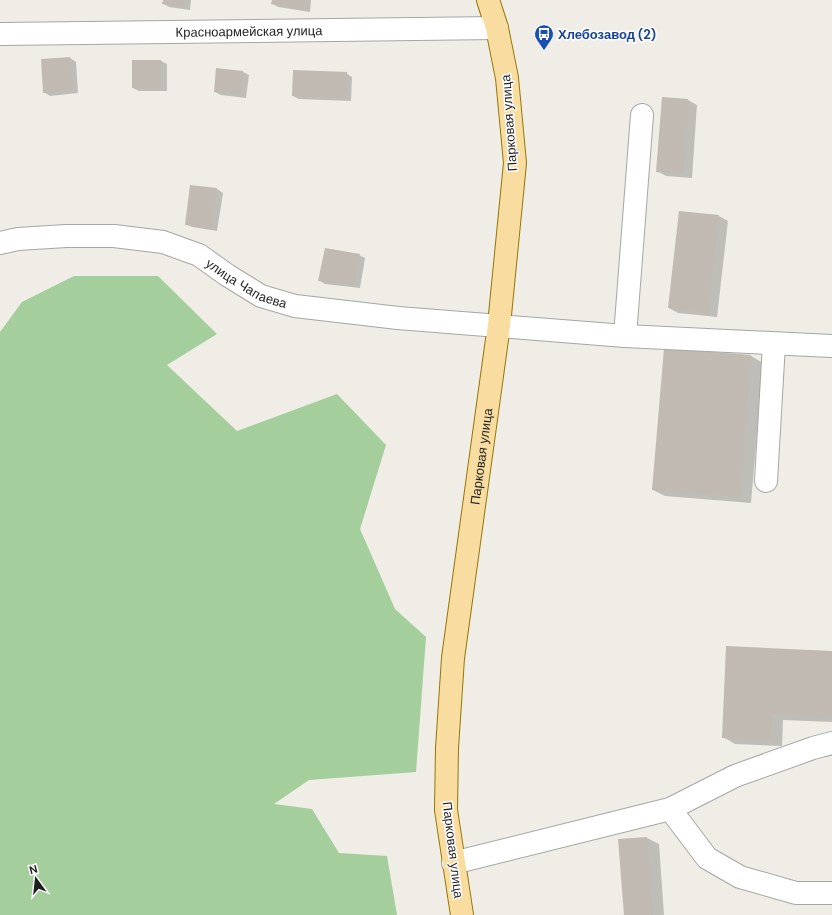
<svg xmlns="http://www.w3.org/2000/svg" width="832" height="915" font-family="'DM Sans',sans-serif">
  <rect width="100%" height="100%" fill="#efede5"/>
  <path fill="#a4ce9b" d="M 74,276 L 158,276 L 217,334 L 167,365 L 237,431 L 337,394 L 386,445 L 360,529 L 395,609 L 426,637 L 416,772 L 309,780 L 274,804 L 312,809 L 339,853 L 387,856 L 397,915 L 0,915 L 0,332 L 22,302 Z"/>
  <g fill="#0003">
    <path d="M 164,0 L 191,0 L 190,10 L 169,7 L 164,4 Z"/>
    <path d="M 273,0 L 311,0 L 310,12 L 278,7 L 273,4 Z"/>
    <path d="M 70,58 L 76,62 L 78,93 L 50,96 L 44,92 Z"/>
    <path d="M 133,61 L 161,61 L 167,64 L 167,91 L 139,91 L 133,88 Z"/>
    <path d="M 243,72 L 249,75 L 246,98 L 221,95 L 215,92 Z"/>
    <path d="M 346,73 L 352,77 L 351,101 L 299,99 L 293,96 Z"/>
    <path d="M 688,100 L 697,105 L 692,178 L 666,176 L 657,171 Z"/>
    <path d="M 217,189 L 223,193 L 217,231 L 192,227 L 186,224 Z"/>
    <path d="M 719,216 L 728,221 L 717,317 L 678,313 L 669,308 Z"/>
    <path d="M 359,255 L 365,258 L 360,288 L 325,284 L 319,280 Z"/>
    <path d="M 665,349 L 751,356 L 763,363 L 751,503 L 665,496 L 653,490 Z"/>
    <path d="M 832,652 L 832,722 L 783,720 L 782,746 L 735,744 L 723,737 Z"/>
    <path d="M 647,838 L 659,844 L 664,915 L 625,915 Z"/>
  </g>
  <g fill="#c0bab2">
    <path d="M 163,0 L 185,0 L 184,7 L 162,4 Z"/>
    <path d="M 272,0 L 305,0 L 304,10 L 271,4 Z"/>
    <path d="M 70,57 L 73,90 L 43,93 L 41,59 Z"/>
    <rect x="132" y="60" width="29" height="28"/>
    <path d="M 216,68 L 243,71 L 241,95 L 214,92 Z"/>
    <path d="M 293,70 L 347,72 L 346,98 L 292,96 Z"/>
    <path d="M 662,97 L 688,99 L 683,174 L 656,172 Z"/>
    <path d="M 190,185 L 217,188 L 212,228 L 185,225 Z"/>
    <path d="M 679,211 L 719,215 L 708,313 L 668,308 Z"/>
    <path d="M 325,248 L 360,254 L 354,285 L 318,281 Z"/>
    <path d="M 664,348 L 751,355 L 740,497 L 652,490 Z"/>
    <path d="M 726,646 L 832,651 L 832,717 L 772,714 L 771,740 L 722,738 Z"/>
    <path d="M 647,837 L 653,915 L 624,915 L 618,839 Z"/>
  </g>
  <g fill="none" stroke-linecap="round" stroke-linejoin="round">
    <g stroke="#a6a6a6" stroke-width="24">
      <g id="minor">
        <path id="s1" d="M 0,34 L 497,28"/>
        <path id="s2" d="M 0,243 L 18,239 L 66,236 L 114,236 L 163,242 L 199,255 L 227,275 L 261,296 L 295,306 L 398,318 L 625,336 L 832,346"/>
        <path d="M 625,336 L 642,115"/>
        <path d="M 766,481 L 774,344"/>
        <path d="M 670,809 L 707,858 L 740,877 L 796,893 L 832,893"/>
        <path d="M 453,863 L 670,809 L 735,776 L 813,748 L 832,743"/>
      </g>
    </g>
    <g stroke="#957604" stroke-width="24">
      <g id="major">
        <path id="s3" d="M 462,915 L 446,810 L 447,748 L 453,658 L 499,325 L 515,163 L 507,78 L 497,28 L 488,0"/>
      </g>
    </g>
    <use href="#minor" stroke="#fff" stroke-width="22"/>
    <use href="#major" stroke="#f9dda0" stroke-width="22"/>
  </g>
  <defs>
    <g id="bus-pin" transform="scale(1)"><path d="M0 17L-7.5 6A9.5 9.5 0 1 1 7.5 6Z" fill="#1a4fb4" stroke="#fff"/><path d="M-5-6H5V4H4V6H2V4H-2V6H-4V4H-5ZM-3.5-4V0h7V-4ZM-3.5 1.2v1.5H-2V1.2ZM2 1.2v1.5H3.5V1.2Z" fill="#fff"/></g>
  </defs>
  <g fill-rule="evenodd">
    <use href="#bus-pin" x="544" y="34"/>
  </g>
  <g text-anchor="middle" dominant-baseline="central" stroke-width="3" stroke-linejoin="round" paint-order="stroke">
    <g font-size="13" fill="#1f1f1f" stroke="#fff">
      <text stroke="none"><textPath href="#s1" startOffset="249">Красноармейская улица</textPath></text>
      <text transform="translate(509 123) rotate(-94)">Парковая улица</text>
      <text stroke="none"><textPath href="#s2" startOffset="258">улица Чапаева</textPath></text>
      <text stroke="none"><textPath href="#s3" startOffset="462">Парковая улица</textPath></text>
      <text transform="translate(453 850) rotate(83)">Парковая улица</text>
    </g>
    <g font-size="13" font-weight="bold" fill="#164399" stroke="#fff" text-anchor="start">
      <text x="558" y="34">Хлебозавод (2)</text>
    </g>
  </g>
  <g transform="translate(36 879) rotate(345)" stroke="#ffffff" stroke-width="3" paint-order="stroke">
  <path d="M0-3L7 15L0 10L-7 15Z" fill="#1f1f1f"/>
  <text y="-6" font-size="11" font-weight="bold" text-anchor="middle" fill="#1f1f1f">N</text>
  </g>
</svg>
